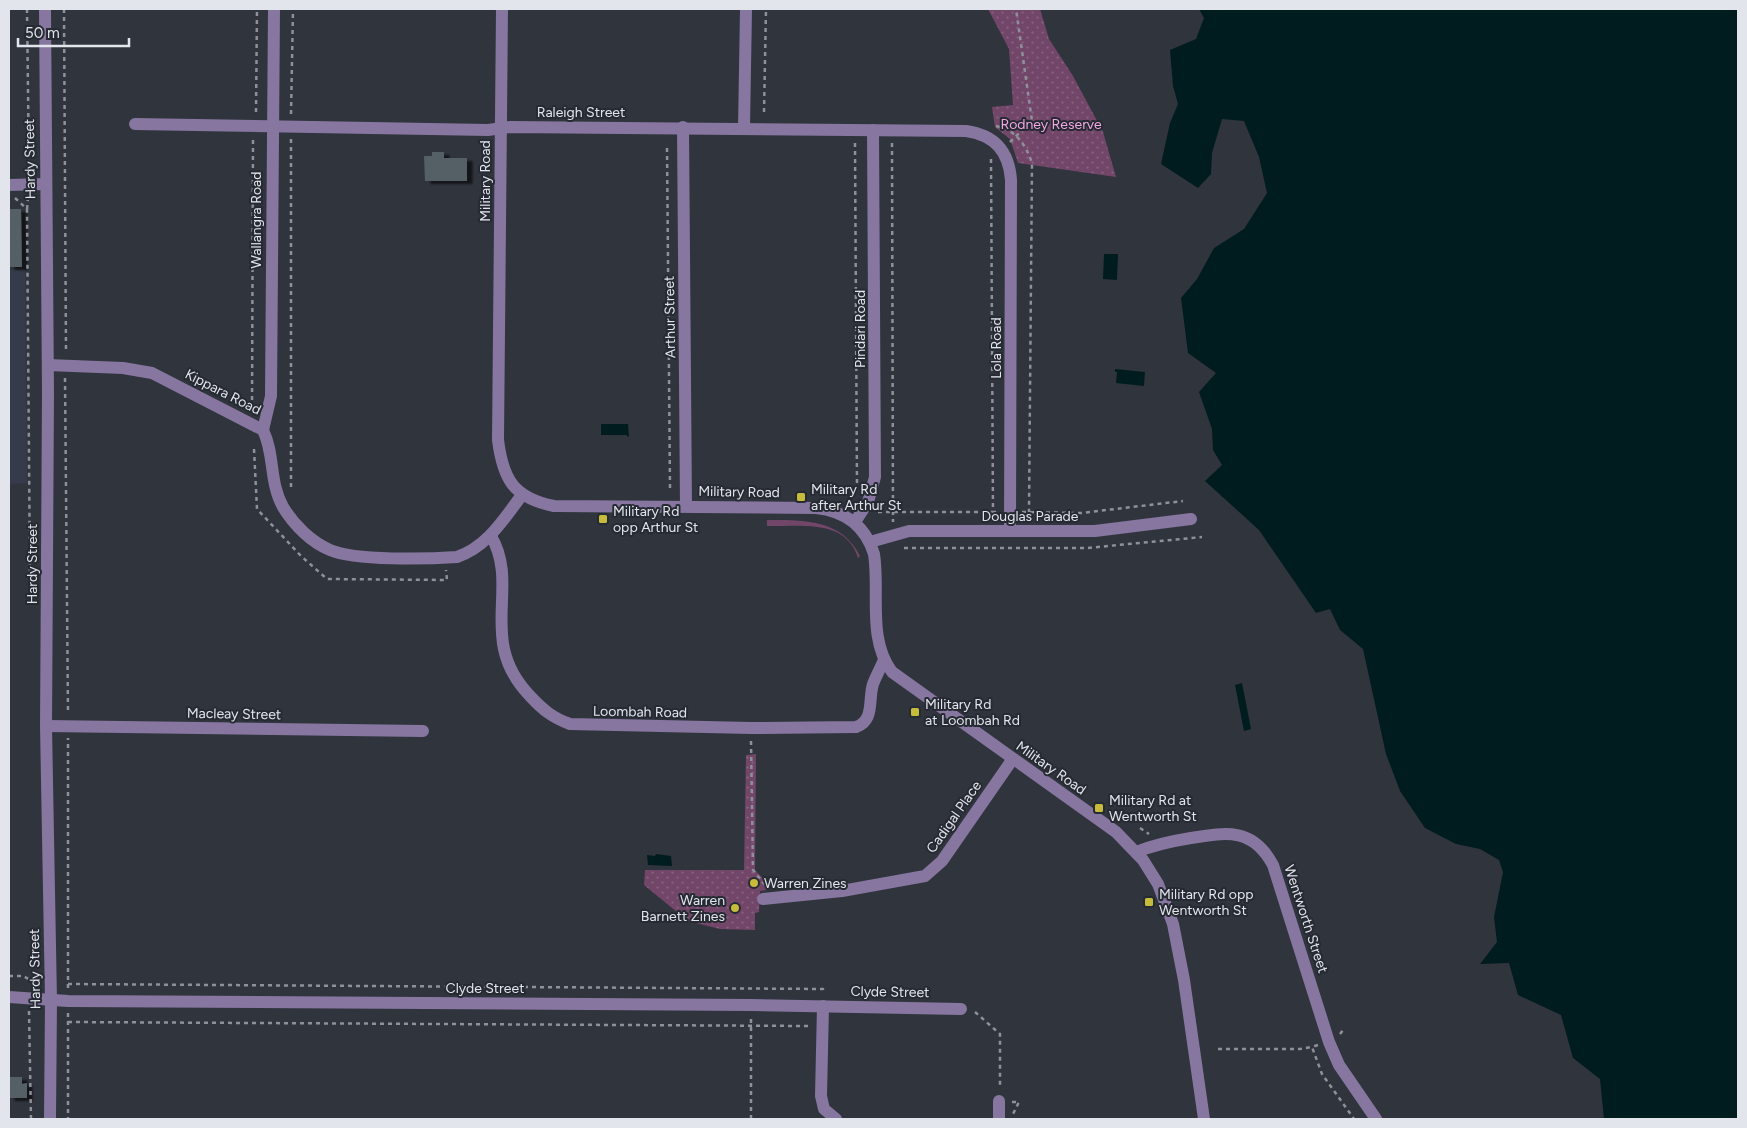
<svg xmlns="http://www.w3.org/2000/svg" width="1747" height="1128" font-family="Figtree,sans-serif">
  <defs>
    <pattern id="park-dots" width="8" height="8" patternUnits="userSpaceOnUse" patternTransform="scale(1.25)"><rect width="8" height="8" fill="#724669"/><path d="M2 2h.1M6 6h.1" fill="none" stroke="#86617f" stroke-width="1.8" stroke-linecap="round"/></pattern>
    <filter id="shadow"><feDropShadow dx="5.5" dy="3" stdDeviation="1" flood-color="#0009"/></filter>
  </defs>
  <rect width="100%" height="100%" fill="#30343d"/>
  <path fill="#353b4a" d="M 9,270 L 25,270 L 27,483 L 9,484 Z"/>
  <path fill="#724669" d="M 767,520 C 803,520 842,519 860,556 L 858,558 C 846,518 799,527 767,526 Z"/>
  <g fill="url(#park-dots)">
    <path d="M 988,9 L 1040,9 L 1049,39 L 1073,76 L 1103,132 L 1116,177 L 1018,163 L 1010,139 L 995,127 L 992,107 L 1013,105 L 1009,49 Z"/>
    <path d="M 756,754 L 755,870 L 768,884 L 768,890 L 760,891 L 759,912 L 755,913 L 755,930 L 720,929 L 688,921 L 644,885 L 645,870 L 744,870 L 746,755 Z"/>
  </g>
  <g fill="#001c1e">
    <path d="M 1199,9 L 1738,9 L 1738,1119 L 1604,1119 L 1600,1079 L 1573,1058 L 1561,1015 L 1518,995 L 1509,963 L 1480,964 L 1497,942 L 1494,917 L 1503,872 L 1499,860 L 1480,849 L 1456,844 L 1425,828 L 1400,791 L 1386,754 L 1363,649 L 1340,630 L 1330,609 L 1316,613 L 1259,530 L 1205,481 L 1222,465 L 1213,450 L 1212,429 L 1199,392 L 1216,373 L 1188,353 L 1181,298 L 1197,279 L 1214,248 L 1244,229 L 1267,193 L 1259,157 L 1244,121 L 1222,119 L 1212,153 L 1211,174 L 1198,188 L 1161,164 L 1170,123 L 1178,104 L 1173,86 L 1170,50 L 1196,39 L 1204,18 Z"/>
    <path d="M 1104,254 L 1118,254 L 1117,280 L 1103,279 Z"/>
    <path d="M 1115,369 L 1145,372 L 1144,386 L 1116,383 L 1117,372 L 1115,372 Z"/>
    <path d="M 601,424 L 628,424 L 629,437 L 626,435 L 601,435 Z"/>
    <path d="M 1242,683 L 1251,729 L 1244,731 L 1235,685 Z"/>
    <path d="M 656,854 L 671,856 L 672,866 L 648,865 L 647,855 L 655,856 Z"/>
  </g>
  <g fill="#555f66" filter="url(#shadow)">
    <path d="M 432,152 L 444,152 L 444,158 L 467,158 L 467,181 L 425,181 L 424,156 L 432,156 Z"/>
    <path d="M 9,209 L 21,209 L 22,267 L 9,267 Z"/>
    <path d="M 9,1077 L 22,1077 L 22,1084 L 27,1083 L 27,1098 L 9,1098 Z"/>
  </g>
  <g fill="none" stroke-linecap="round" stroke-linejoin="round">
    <g stroke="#8e9199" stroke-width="2.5" stroke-dasharray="4 4" stroke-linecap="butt">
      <path d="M 27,9 L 29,172"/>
      <path d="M 64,9 L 66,353"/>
      <path d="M 256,112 L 257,9"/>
      <path d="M 764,112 L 766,9"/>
      <path d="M 291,114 L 293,9"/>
      <path d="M 996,126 C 1016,130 1026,145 1032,163 L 1029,512"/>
      <path d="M 291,139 L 291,489"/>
      <path d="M 1010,142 L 1032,121 L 1016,9"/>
      <path d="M 855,143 L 857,487"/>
      <path d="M 892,143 L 893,522"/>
      <path d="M 667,148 L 670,488"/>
      <path d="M 991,159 L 993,512 L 997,512"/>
      <path d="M 15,198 L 27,209 L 30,581 L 32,589"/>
      <path d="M 27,209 L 28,198"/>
      <path d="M 65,378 L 68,713"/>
      <path d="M 252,408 L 253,139"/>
      <path d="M 254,449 L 257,509 L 301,556 L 327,579 L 447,580 L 446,570"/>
      <path d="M 878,512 L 993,512"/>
      <path d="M 1022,512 L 1081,513 L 1183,501"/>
      <path d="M 904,548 L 1087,548 L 1202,537"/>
      <path d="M 751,741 L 753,870 L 766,886"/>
      <path d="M 1140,828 L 1149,834"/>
      <path d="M 9,976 L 23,976 L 38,984"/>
      <path d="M 68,984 L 823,989 L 823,994"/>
      <path d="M 68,988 L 68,738"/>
      <path d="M 29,1011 L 31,1119"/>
      <path d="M 975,1012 L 1000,1034 L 1000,1087"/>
      <path d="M 68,1013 L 68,1119"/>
      <path d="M 68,1022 L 808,1026"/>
      <path d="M 1340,1034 L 1344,1029"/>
      <path d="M 1318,1045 L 1312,1047 L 1322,1074 L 1354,1119"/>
      <path d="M 1218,1049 L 1300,1049 L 1311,1047"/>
      <path d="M 1012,1102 L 1019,1102 L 1013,1114"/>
      <path d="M 751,1119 L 751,1019"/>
    </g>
    <g stroke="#8676a0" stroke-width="12">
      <path d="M 45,9 L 48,393 L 46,726 L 51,1000 L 50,1119"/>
      <path d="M 502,9 L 498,440 C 503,480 514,498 554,506 L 816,508 C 845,511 865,525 874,554 C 880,592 867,639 892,672 L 1116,832 L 1143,860 L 1158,884 L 1173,924 L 1184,980 L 1204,1119"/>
      <path d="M 135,124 L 488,130 L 510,127 L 966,131 C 995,135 1009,152 1011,180 L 1010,530"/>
      <path d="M 683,127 L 686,506"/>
      <path d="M 744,128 L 746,9"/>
      <path d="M 9,185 L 46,184"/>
      <path d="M 48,365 L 123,368 L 152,373 L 263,430 C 275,455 269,482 283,507 C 294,525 311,542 330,550 C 355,561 428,559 457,557 C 487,547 503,520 522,495"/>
      <path d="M 263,430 L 271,396 L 274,9"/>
      <path d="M 855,522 L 868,502 L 875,477 L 873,130"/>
      <path d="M 491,536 C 521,587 476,640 530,696 C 543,710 553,718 570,724 L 751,728 L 856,727 C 875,720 868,700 873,684 C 876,676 880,669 883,662"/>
      <path d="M 870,542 L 909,531 L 1095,531 L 1191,519"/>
      <path d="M 46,726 L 423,731"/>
      <path d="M 1136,852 C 1154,845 1172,841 1191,838 C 1228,832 1253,828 1273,865 L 1329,1042 L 1339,1065 L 1376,1119"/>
      <path d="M 763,899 L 842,891 L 925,876 L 942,861 L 1012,760"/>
      <path d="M 9,997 L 68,1001 L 751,1005 L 961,1009"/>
      <path d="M 823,1006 L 821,1096 L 824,1109 L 836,1119"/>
      <path d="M 999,1119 L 999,1101"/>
    </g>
  </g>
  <g fill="#c7bb3c" stroke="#262a33" stroke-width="2">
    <rect x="796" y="492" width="10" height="10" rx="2.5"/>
    <rect x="598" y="514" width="10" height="10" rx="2.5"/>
    <rect x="910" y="707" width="10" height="10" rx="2.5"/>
    <rect x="1094" y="803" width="10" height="10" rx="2.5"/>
    <circle cx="754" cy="883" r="5"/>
    <rect x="1144" y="897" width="10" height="10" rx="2.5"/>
    <circle cx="735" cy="908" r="5"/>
  </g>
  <g text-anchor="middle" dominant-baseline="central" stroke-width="4" stroke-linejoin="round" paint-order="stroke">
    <g font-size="14" fill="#e3e5ec" stroke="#262a33">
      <text x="581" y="112">Raleigh Street</text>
      <text transform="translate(30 159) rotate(-91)">Hardy Street</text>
      <text transform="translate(485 181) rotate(-90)">Military Road</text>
      <text transform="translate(256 220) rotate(-90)">Wallangra Road</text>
      <text transform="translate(670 317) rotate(-91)">Arthur Street</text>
      <text transform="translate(860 329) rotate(-90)">Pindari Road</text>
      <text transform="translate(996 348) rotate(-90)">Lola Road</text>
      <text transform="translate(223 392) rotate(27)">Kippara Road</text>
      <text transform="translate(739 492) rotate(1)">Military Road</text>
      <text x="1030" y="516">Douglas Parade</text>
      <text transform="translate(32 564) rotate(-90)">Hardy Street</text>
      <text transform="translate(640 712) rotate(1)">Loombah Road</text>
      <text transform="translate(234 714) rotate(1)">Macleay Street</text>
      <text transform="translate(1051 768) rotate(35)">Military Road</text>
      <text transform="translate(954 817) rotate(-55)">Cadigal Place</text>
      <text transform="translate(1306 919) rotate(72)">Wentworth Street</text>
      <text transform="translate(35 969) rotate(-91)">Hardy Street</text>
      <text x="485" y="988">Clyde Street</text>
      <text transform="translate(890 992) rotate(1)">Clyde Street</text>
    </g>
    <g font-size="14" fill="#f3a7e3" stroke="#262a33">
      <text x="1051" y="124">Rodney Reserve</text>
    </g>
    <g font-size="14" fill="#e3e5ec" stroke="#262a33" text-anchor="start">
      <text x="811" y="489">Military Rd<tspan x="811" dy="16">after Arthur St</tspan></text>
      <text x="613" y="511">Military Rd<tspan x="613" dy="16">opp Arthur St</tspan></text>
      <text x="925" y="704">Military Rd<tspan x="925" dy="16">at Loombah Rd</tspan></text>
      <text x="1109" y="800">Military Rd at<tspan x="1109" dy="16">Wentworth St</tspan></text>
      <text x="764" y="883">Warren Zines</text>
      <text x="1159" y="894">Military Rd opp<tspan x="1159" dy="16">Wentworth St</tspan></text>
      <text x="725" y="900" text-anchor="end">Warren<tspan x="725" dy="16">Barnett Zines</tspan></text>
    </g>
  </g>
  <rect width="1747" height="1128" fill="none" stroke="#e3e5ec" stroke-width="20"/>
  <path d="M18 38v8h111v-8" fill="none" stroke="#e3e5ec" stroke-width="2.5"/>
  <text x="25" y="38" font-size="15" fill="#e3e5ec" stroke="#262a33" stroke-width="4" paint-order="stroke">50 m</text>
</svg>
